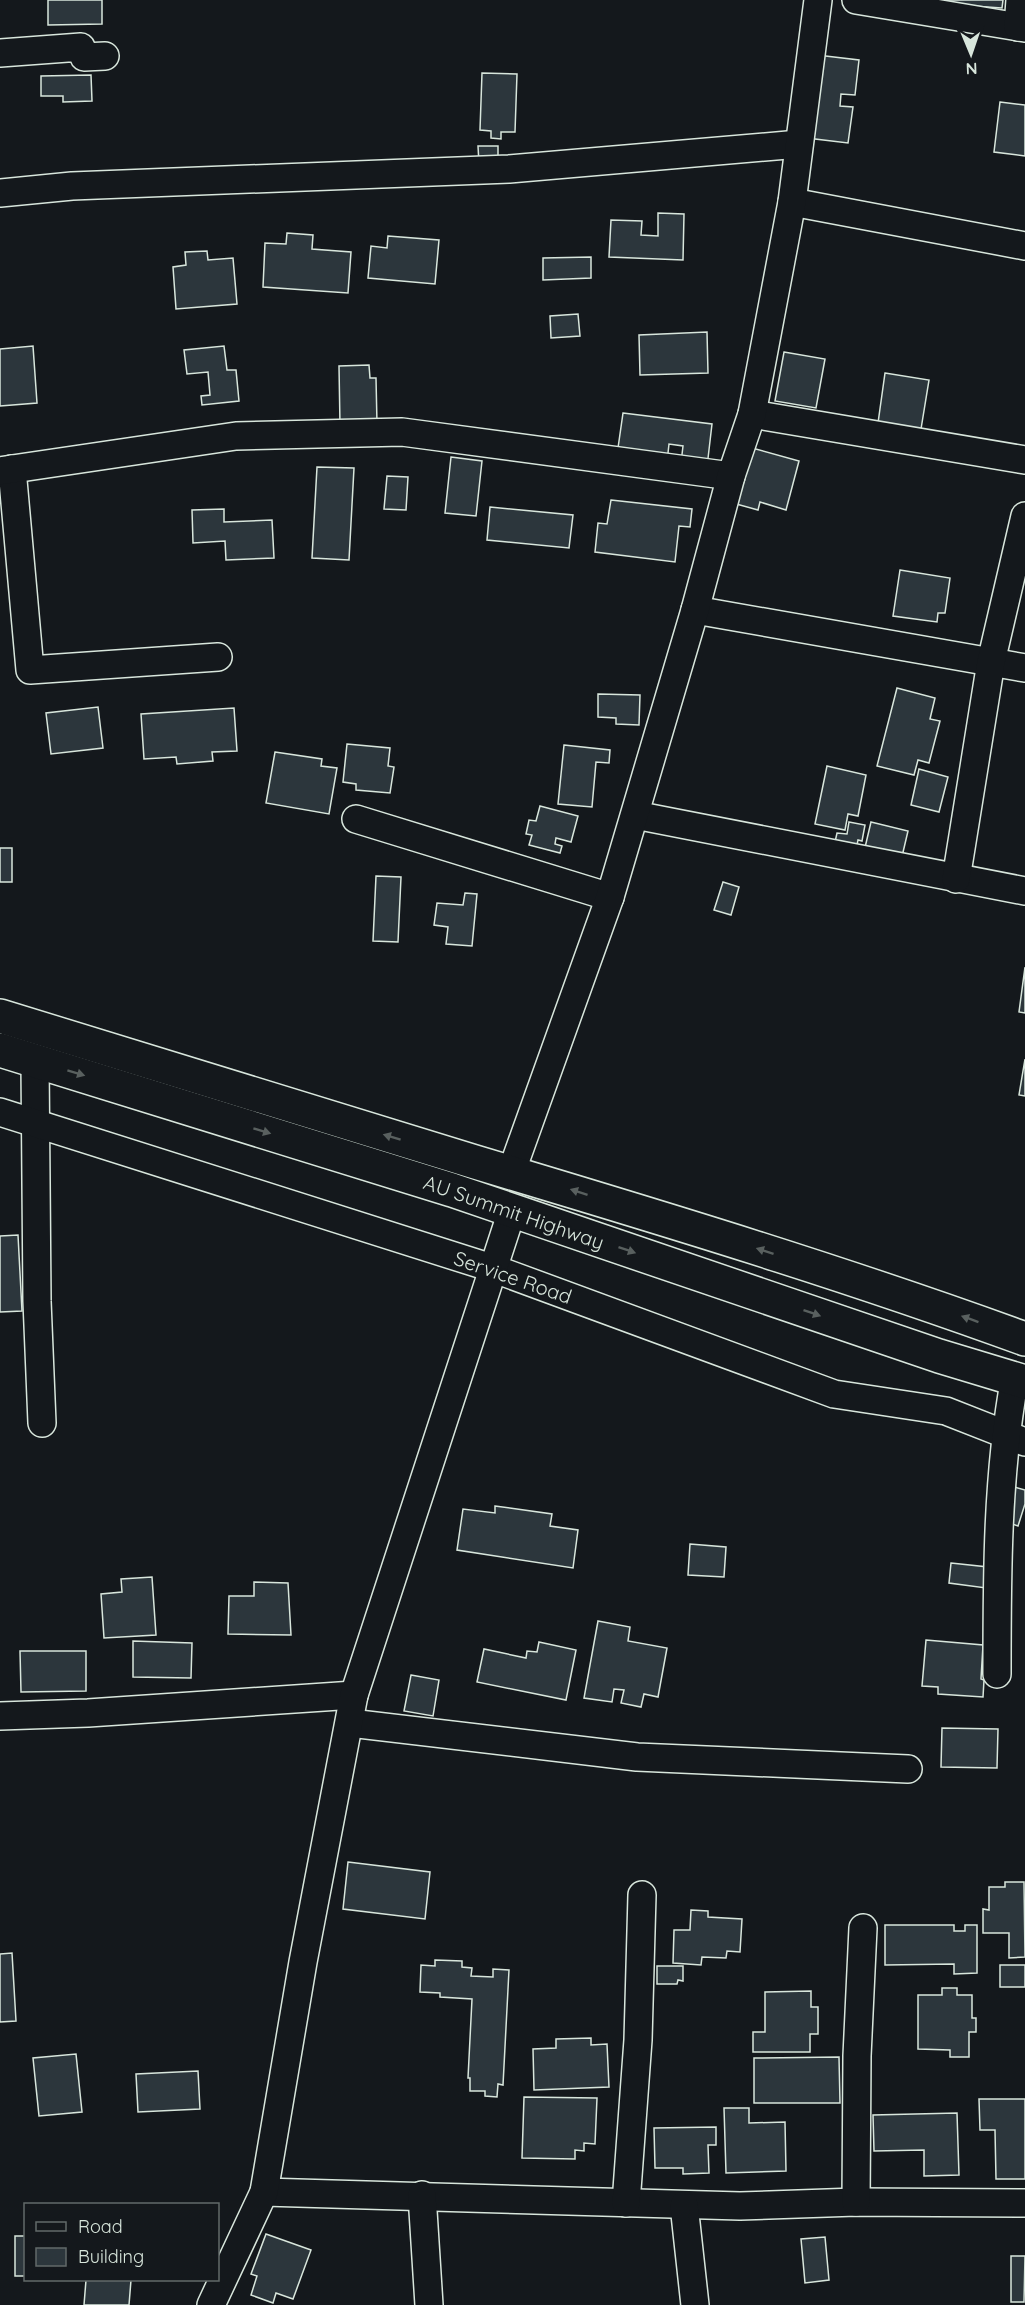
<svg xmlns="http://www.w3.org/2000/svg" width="1025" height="2305" font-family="Quicksand,sans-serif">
  <rect width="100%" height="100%" fill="#14181c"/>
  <g fill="#2c363c" stroke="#d8e6dc" stroke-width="1.5">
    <path d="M 48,0 L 102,0 L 102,24 L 48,25 Z"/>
    <path d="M 943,0 L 1003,0 L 1002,8 L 943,4 Z"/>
    <path d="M 817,55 L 859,60 L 855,95 L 841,94 L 840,106 L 853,107 L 848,143 L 807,138 Z"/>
    <path d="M 482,73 L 517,74 L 515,132 L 501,132 L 501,139 L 491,138 L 491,131 L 480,130 Z"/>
    <path d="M 91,75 L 92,101 L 63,102 L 63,96 L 41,96 L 41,76 Z"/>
    <path d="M 1000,102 L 1025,105 L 1025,156 L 994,152 Z"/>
    <path d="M 478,146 L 498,146 L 498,164 L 479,164 Z"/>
    <path d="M 658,213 L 684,214 L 683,260 L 609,257 L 611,220 L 642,221 L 641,235 L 658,236 Z"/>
    <path d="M 287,233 L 313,235 L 312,249 L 351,252 L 348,293 L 263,287 L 265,243 L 286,244 Z"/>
    <path d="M 388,236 L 439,240 L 435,284 L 368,278 L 371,246 L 387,248 Z"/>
    <path d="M 207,251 L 208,260 L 233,258 L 237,304 L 176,309 L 173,267 L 186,265 L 185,252 Z"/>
    <path d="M 591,257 L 591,278 L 543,280 L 543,258 Z"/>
    <path d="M 578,314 L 580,336 L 551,338 L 550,316 Z"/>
    <path d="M 707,332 L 708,373 L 640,375 L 639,335 Z"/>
    <path d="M 33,346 L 37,403 L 0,406 L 0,349 Z"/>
    <path d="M 224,346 L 227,370 L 236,370 L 239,401 L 202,405 L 201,396 L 210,395 L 208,372 L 187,374 L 184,350 Z"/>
    <path d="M 784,352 L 825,359 L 816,408 L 775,401 Z"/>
    <path d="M 369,365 L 370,378 L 376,378 L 377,424 L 340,425 L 339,366 Z"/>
    <path d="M 885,373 L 929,380 L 921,429 L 878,423 Z"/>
    <path d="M 623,413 L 712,424 L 707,467 L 681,463 L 683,446 L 669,444 L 667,462 L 617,455 Z"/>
    <path d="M 745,446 L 799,461 L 786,510 L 760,502 L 758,510 L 729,502 Z"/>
    <path d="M 451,457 L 482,461 L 476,516 L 445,513 Z"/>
    <path d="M 317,467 L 354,468 L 349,560 L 312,558 Z"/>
    <path d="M 387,476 L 408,477 L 406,510 L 384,509 Z"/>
    <path d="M 611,500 L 692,509 L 690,527 L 679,526 L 675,562 L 595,552 L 598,523 L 607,524 Z"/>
    <path d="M 490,507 L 573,515 L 569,548 L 487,540 Z"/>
    <path d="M 224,509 L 224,522 L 272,520 L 274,558 L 226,560 L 225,541 L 193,543 L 192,510 Z"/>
    <path d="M 900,570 L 950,578 L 945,613 L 938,613 L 937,622 L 893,616 Z"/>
    <path d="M 897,688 L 935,698 L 930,719 L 940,721 L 929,763 L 918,760 L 914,775 L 877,766 Z"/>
    <path d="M 598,694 L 640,695 L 639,725 L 616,724 L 616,718 L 598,717 Z"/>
    <path d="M 98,707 L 103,748 L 51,754 L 46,713 Z"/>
    <path d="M 234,708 L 237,751 L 212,752 L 213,761 L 177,764 L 176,757 L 144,759 L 141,714 Z"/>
    <path d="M 347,744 L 390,748 L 388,766 L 394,767 L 390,793 L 356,790 L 356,784 L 343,782 Z"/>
    <path d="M 564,745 L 610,750 L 609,763 L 596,762 L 592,807 L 558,804 Z"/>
    <path d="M 275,752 L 322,759 L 321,766 L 337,768 L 329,814 L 266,803 Z"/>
    <path d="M 827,766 L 866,775 L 858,816 L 848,814 L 845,830 L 815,824 Z"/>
    <path d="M 919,769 L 948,777 L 939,812 L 911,805 Z"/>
    <path d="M 540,806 L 578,816 L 571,842 L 556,838 L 555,844 L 562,846 L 560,853 L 529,845 L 532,835 L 526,834 L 529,820 L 536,821 Z"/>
    <path d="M 849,822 L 865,825 L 862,841 L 858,840 L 856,850 L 833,851 L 837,833 L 847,834 Z"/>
    <path d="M 871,822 L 908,831 L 900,865 L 863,856 Z"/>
    <rect x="0" y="848" width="12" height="34"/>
    <path d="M 376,876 L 401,877 L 398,942 L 373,941 Z"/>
    <path d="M 723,882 L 739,887 L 731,915 L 714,910 Z"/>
    <path d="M 465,893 L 477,894 L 472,946 L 446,944 L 448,927 L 434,925 L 437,903 L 463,905 Z"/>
    <path d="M 1025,967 L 1025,1013 L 1019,1012 Z"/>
    <path d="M 1025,1059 L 1025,1096 L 1019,1095 Z"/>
    <path d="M 18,1235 L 22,1311 L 0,1312 L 0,1236 Z"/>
    <path d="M 1011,1486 L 1025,1490 L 1025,1504 L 1018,1526 L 1001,1520 Z"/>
    <path d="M 495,1506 L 552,1514 L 550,1526 L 578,1530 L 573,1568 L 457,1550 L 463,1509 L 495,1513 Z"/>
    <path d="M 690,1544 L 726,1547 L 724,1577 L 688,1575 Z"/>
    <path d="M 951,1563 L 988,1567 L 986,1588 L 949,1583 Z"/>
    <path d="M 152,1577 L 156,1635 L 104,1638 L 101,1594 L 122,1592 L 121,1579 Z"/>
    <path d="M 254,1582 L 288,1583 L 291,1635 L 228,1634 L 229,1596 L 254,1596 Z"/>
    <path d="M 598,1621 L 630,1627 L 628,1641 L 667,1648 L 658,1697 L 644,1694 L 641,1707 L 621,1703 L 624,1690 L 614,1689 L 612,1702 L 584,1698 Z"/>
    <path d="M 926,1640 L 983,1645 L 981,1679 L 984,1680 L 983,1697 L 938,1694 L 938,1687 L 922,1686 Z"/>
    <path d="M 133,1641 L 192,1643 L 191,1678 L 133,1677 Z"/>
    <path d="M 539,1642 L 576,1650 L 566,1700 L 477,1682 L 484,1649 L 526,1658 L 527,1651 L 537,1652 Z"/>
    <path d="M 20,1651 L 86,1651 L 86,1691 L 21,1692 Z"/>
    <path d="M 411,1675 L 439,1680 L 433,1716 L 404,1711 Z"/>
    <path d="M 942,1728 L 998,1729 L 997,1768 L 941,1767 Z"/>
    <path d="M 348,1862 L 430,1872 L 425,1919 L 343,1909 Z"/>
    <path d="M 1005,1882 L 1024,1882 L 1025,1957 L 1009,1958 L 1009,1933 L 983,1933 L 983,1909 L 989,1910 L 989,1887 L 1005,1887 Z"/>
    <path d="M 691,1910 L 708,1911 L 708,1917 L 742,1919 L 740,1952 L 727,1951 L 726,1958 L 702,1957 L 701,1965 L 673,1963 L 674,1930 L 690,1930 Z"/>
    <path d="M 885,1925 L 954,1925 L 954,1931 L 965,1931 L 965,1925 L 977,1925 L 977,1973 L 954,1974 L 954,1964 L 885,1965 Z"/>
    <path d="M 12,1953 L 16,2021 L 0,2022 L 0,1954 Z"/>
    <path d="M 435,1960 L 462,1961 L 462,1967 L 472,1968 L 471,1976 L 493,1977 L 493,1969 L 509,1970 L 503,2085 L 498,2084 L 497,2097 L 485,2096 L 485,2091 L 470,2091 L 470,2078 L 468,2078 L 472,1999 L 440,1997 L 440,1993 L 420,1992 L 421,1965 L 435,1966 Z"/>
    <rect x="1000" y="1965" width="25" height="22"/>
    <path d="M 657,1966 L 683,1966 L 683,1981 L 678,1980 L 677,1984 L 657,1984 Z"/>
    <path d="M 942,1988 L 957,1988 L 957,1995 L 972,1995 L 972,2018 L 976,2018 L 976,2032 L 969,2032 L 969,2057 L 950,2057 L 950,2050 L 918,2049 L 918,1995 L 942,1995 Z"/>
    <path d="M 811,1991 L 811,2007 L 818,2007 L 818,2034 L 810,2034 L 810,2052 L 753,2052 L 753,2032 L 765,2032 L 765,1992 Z"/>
    <path d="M 591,2038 L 591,2045 L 607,2044 L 609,2087 L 534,2090 L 533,2049 L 556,2048 L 556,2039 Z"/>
    <path d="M 76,2054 L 82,2112 L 39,2116 L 33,2058 Z"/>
    <path d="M 839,2057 L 840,2103 L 754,2103 L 754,2058 Z"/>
    <path d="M 198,2071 L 200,2109 L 138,2112 L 136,2074 Z"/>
    <path d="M 524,2097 L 597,2098 L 595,2144 L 584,2143 L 584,2151 L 575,2150 L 575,2159 L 522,2158 Z"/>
    <path d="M 979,2099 L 1025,2099 L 1025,2179 L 996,2179 L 995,2130 L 980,2130 Z"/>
    <path d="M 724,2108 L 749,2108 L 749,2123 L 785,2122 L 786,2171 L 726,2173 Z"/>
    <path d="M 957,2113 L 959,2175 L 924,2176 L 924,2150 L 874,2151 L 873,2115 Z"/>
    <path d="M 716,2127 L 716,2145 L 708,2145 L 709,2173 L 683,2174 L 683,2168 L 655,2168 L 654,2128 Z"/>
    <path d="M 266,2234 L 311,2250 L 293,2299 L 276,2293 L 273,2303 L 251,2295 L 257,2276 L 251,2274 Z"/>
    <rect x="15" y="2236" width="11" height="40"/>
    <path d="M 825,2237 L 829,2280 L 805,2283 L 801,2239 Z"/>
    <path d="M 1011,2256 L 1025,2256 L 1024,2302 L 1011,2302 Z"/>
    <path d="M 86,2280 L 131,2280 L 129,2305 L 84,2305 Z"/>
  </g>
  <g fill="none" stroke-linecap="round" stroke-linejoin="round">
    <g stroke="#d8e6dc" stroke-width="30">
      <g id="minor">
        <path d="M 856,0 L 1025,28"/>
        <path d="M 1018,27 L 1020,0"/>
        <path d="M 0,53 L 81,47 L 84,57 L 105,56"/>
        <path d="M 0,193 L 72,186 L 509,169 L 799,144"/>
        <path d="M 792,202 L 1025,246"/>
        <path d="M 752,414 L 1025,460"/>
        <path d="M 12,469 L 30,670 L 218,657"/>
        <path d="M 0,471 L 236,436 L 402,432 L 731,476"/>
        <path d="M 695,610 L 1025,668"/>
        <path d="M 635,815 L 1025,891"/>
        <path d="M 356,819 L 610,897"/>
        <path d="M 956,879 L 991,662 L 1025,516"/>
        <path d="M 38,1061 L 35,1062 L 37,1301 L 42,1423"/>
        <path d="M 0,1112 L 492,1268 L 834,1394 L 946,1411 L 1025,1442"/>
        <path d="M 511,1173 L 610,897 L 695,610 L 731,476 L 752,414 L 792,202 L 818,0"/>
        <path d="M 997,1674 C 997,1574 997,1475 1015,1377"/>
        <path d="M 0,1716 L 88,1713 L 354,1695"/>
        <path d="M 350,1723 L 637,1757 L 908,1769"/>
        <path d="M 264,2192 L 740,2206 L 856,2202 L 1025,2203"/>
        <path d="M 422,2195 L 429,2305"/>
        <path d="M 856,2202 L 857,2056 L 863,1928"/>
        <path d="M 626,2203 L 638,2040 L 642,1895"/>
        <path d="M 684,2205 L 695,2305"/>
        <path d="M 211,2305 L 264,2192 L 303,1962 L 354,1695 L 512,1211"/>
      </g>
    </g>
    <g stroke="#d8e6dc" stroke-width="36">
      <g id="major">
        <path d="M 0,1016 C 158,1065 316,1114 475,1162 C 659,1217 844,1273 1025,1339"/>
        <path d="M 0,1050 L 452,1190 L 939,1356 L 1025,1382"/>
      </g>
    </g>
    <use href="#minor" stroke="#14181c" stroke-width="27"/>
    <use href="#major" stroke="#14181c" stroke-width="33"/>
  </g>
  <defs><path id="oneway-solid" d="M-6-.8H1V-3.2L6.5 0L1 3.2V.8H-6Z" transform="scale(1.5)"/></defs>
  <g fill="#59605f">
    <use href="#oneway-solid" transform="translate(76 1073) rotate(17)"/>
    <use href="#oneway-solid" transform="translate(262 1131) rotate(17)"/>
    <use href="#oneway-solid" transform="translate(392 1137) rotate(-163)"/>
    <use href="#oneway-solid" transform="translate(579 1192) rotate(-162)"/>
    <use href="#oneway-solid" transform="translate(627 1250) rotate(19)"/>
    <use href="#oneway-solid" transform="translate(765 1251) rotate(-162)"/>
    <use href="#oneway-solid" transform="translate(812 1313) rotate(19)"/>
    <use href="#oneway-solid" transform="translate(970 1319) rotate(-160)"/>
  </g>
  <g text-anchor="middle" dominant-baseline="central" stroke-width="4.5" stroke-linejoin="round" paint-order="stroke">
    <g font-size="20" fill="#d8e6dc" stroke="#14181c">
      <text transform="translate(514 1212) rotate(19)">AU Summit Highway</text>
      <text transform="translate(513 1277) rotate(19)">Service Road</text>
    </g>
  </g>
  <rect x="24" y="2203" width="195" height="78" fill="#14181c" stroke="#626a69" stroke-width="1.5"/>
  <rect x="36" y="2222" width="30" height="9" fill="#14181c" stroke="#626a69" stroke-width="1.5"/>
  <text x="78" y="2233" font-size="18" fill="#d8e6dc">Road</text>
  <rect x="36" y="2248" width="30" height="18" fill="#2c363c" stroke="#626a69" stroke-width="1.5"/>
  <text x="78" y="2263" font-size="18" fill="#d8e6dc">Building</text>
  <g transform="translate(971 54) rotate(178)" stroke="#14181c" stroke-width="4.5" paint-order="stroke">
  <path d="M0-4.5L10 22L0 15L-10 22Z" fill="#d8e6dc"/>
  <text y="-9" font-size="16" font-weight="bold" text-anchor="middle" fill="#d8e6dc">N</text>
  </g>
</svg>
